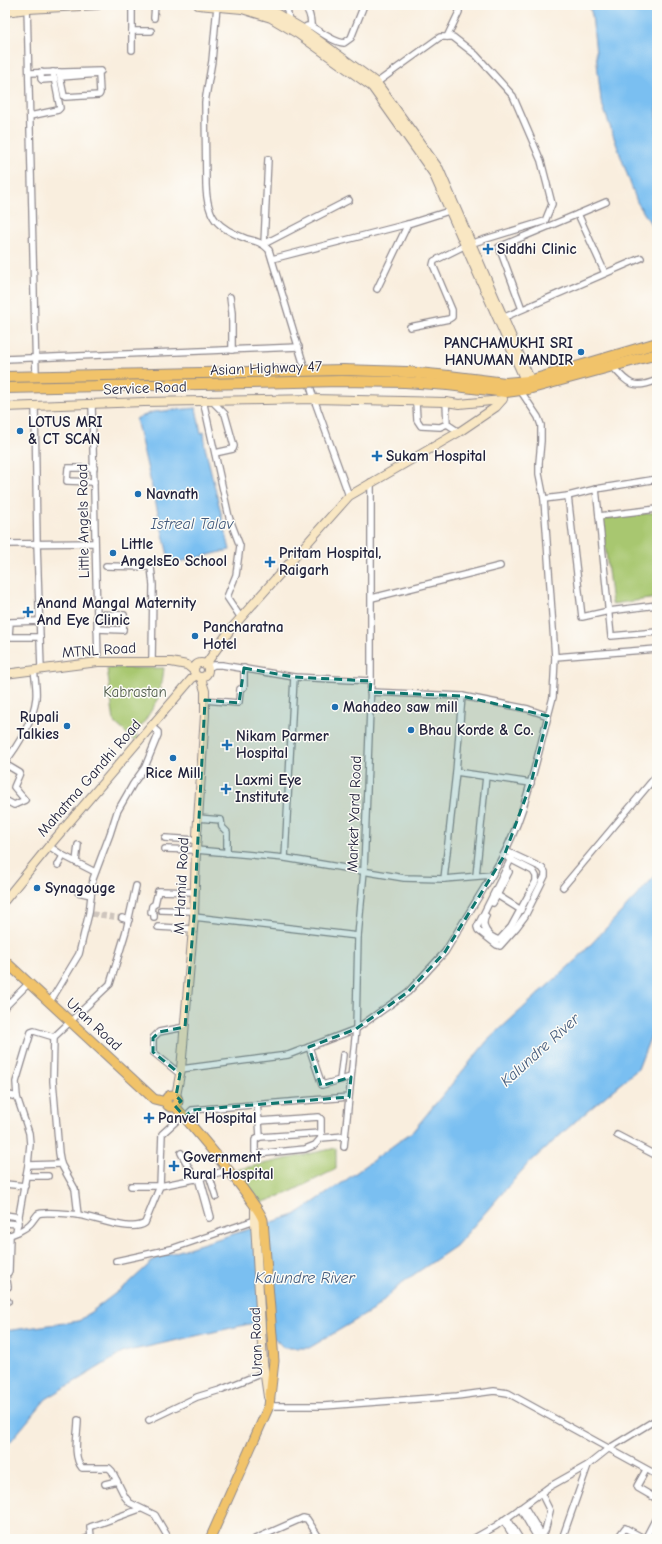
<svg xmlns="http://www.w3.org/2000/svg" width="662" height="1544" font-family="'Comic Neue',sans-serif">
  <rect width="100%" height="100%" fill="#fdfcf7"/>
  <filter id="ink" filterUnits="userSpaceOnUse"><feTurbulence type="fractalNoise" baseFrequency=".025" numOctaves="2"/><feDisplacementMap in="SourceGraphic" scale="8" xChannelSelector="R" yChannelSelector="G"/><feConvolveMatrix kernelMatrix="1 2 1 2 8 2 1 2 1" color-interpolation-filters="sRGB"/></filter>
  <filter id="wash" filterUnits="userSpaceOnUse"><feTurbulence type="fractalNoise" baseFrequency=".012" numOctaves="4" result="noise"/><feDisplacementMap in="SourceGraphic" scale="16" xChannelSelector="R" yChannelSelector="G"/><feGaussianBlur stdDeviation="0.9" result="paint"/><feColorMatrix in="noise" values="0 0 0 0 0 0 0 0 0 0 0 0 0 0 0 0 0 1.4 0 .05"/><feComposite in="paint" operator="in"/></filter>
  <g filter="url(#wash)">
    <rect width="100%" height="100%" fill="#f9eede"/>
    <g fill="#a8c76f" stroke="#657455">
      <path d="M 657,512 L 657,598 L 612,604 L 602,519 Z"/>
      <path d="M 107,668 L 164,668 L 162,683 L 160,687 L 163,692 L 144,722 L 135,734 L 139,738 L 135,741 L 114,722 Z"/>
      <path d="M 336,1148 L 336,1169 L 288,1193 L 261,1203 L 235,1170 Z"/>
    </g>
    <g fill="#7abff1" stroke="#4e7096">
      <path d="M 589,5 L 657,5 L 657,234 L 637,202 L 601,101 L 592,15 Z"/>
      <path d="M 196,408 L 201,433 L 204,432 L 205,442 L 204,443 L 230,550 L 170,564 L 136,419 L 153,412 Z"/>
      <path d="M 657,874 L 657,1020 L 638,1069 L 577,1120 L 526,1166 L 456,1246 L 403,1282 L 373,1310 L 309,1348 L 284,1348 L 258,1322 L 124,1352 L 46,1399 L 5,1448 L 5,1331 L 79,1321 L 129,1283 L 156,1258 L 295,1215 L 342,1183 L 413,1131 L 488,1040 L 578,958 Z"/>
    </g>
  </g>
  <g filter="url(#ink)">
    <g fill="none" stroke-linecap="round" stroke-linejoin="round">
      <g stroke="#cec5bd" stroke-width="5.5" stroke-dasharray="5.5 3" stroke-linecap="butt">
        <path d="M 94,890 L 99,891"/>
        <path d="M 92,914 L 122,918"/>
      </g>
      <g stroke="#8e888c" stroke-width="8">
        <g id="street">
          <path d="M 27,5 L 36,376"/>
          <path d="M 282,5 L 287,9 L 289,21"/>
          <path d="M 302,5 C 309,9 311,18 311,26"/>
          <path d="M 217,6 L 212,61 L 205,102 L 206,185 C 207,218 217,228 247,239 C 256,241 263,243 269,250 L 314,399 L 349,496"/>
          <path d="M 154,18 L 155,5"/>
          <path d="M 303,29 L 307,26 L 311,26 C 321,32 333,42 344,43 L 351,38 L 364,5"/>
          <path d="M 132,31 L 151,31"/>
          <path d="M 447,37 L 459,12 L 459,5"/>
          <path d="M 132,50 L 132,5"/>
          <path d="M 41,72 L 41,79 L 42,80 L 55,79"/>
          <path d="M 59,72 L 64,96 L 65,97 L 99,95 L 100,93 L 99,74 L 61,77"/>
          <path d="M 29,73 L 101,71"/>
          <path d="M 375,84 L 440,37 L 453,37 L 476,55 L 513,96 L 541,161 L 552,204 L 545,221 L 466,245 L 434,261 L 433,265 L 452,310 L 452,317 L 449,319 L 410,327"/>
          <path d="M 30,116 L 58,110 L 60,108 L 53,72"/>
          <path d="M 268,159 L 264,244 L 349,200"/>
          <path d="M 578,214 L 606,202"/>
          <path d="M 272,259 L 408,224 L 452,210"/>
          <path d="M 377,289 L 408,224"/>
          <path d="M 230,297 L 232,313 L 232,350"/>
          <path d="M 522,309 L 499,247 L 578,214 L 605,273"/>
          <path d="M 500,319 L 641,258"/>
          <path d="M 5,359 L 299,347"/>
          <path d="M 613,367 C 628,384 634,390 657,380"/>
          <path d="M 520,390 L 538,417 L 541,425 L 541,441 L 539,463 L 539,474 L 544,499 L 555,657 L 553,697 L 548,716"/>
          <path d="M 203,400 L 229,517 L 240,546 L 236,575 L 227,597 L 241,618"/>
          <path d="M 211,400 L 225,414 L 234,446 L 233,449 L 215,453"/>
          <path d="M 416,402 L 417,420 L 421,426 L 440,427 L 447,424 L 459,432"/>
          <path d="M 446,402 L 447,424"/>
          <path d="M 92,404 L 98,662"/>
          <path d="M 35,406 L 37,543 L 41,669"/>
          <path d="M 94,468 L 68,468 L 67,481 L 94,482"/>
          <path d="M 596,489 L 657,479"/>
          <path d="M 568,496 L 596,489 L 599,516"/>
          <path d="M 544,499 L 568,496 L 582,617 L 609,611 L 657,605"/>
          <path d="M 657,509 L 599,516 L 611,636 L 657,632"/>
          <path d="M 5,520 L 6,544"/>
          <path d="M 5,544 L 95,543"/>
          <path d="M 106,566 L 151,567 L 153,585 L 152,661"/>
          <path d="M 372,598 L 500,566"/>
          <path d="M 97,614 L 124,615 L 123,630 L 97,629"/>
          <path d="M 40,621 L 10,622 L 9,636 L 11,637 L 40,637"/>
          <path d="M 555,657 L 657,649"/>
          <path d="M 208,668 L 214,665 L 222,665 L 294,677 L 371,681"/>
          <path d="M 205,700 L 238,703 L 239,702 L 240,689 L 244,687 L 244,668"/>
          <path d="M 5,762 C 18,746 34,719 36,698 C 37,689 35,679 34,670"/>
          <path d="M 5,764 L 20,773 L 14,787 L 25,800 L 14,805 L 5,800"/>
          <path d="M 456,772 L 531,783"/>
          <path d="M 198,818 L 221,820 L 222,827 L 227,832 L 227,853"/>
          <path d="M 165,838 L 197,840"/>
          <path d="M 49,846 L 62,855 L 95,872"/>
          <path d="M 165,849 L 196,850 L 285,858 L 404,878 L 444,879 L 492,875 C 522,828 534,770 548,716 L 528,709 L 462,696 L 370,692"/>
          <path d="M 506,851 L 542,868 L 545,872 L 545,876 L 525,916 L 516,928 L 500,946 L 497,945 L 478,930 L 477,927 L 513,855"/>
          <path d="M 285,858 L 294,677"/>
          <path d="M 76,862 L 78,845"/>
          <path d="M 58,865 L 63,856"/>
          <path d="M 476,876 L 486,776"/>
          <path d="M 444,879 L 456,772 L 462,696"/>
          <path d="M 563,887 L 657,775"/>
          <path d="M 78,892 L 91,895"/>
          <path d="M 497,895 L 521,910"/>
          <path d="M 493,903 L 509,872"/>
          <path d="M 161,910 L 194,911"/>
          <path d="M 486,916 C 480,926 488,937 499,940 L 511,927 L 536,881 L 536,876 L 533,871 L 508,858"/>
          <path d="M 154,917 L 154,914 L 151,912 L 152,906 L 155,904 L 158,891 L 195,892"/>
          <path d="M 194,917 L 358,936"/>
          <path d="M 122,918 L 129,920"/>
          <path d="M 158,927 L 193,929"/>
          <path d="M 50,1002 L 79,954 L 89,913 L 93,879 L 110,834 L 117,812 L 133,784 L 145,767 L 158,735 L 158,732 L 152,727"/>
          <path d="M 5,1007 L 29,983"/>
          <path d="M 309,1047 L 322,1085 L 351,1077"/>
          <path d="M 181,1069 L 288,1055 L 356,1029 L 408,992 L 445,952 L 492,875"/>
          <path d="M 180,1074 L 153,1052 L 153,1038 L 159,1032 L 185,1027"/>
          <path d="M 340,1080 L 343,1055"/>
          <path d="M 5,1094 L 17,1097"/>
          <path d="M 257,1105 L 259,1121 L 319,1117 L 321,1119 L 321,1138 L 345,1136"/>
          <path d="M 185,1117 L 192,1110 L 349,1097"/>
          <path d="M 259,1121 L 260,1137 L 255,1140 L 255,1152 L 257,1154 L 305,1149 L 315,1145 L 321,1138"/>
          <path d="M 617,1135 L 657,1156"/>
          <path d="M 260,1137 L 321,1133"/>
          <path d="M 344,1147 L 356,1029 L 358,936 L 364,871 L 371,681 L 371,482"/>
          <path d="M 181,1153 L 195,1179"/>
          <path d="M 28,1165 L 61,1164"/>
          <path d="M 209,1175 L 216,1197"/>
          <path d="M 26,1176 L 48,1176"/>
          <path d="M 198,1178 L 209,1218 L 211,1217 L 200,1177"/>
          <path d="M 5,1184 L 25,1186"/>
          <path d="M 131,1186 L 160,1186 L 162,1134 L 183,1115"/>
          <path d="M 5,1215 L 19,1217"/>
          <path d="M 78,1215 L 75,1189 L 61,1164 L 59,1153 L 53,1081 L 54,1037 L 110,984 L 126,931 L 136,886"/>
          <path d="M 5,1223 L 18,1224"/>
          <path d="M 16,1232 L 28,1165 L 30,1144 L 29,1133 L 17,1097 L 16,1082 L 31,1032 L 34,1031 L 54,1037"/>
          <path d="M 5,1236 C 13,1235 24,1230 30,1224 C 33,1221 35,1217 38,1214 C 43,1211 71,1214 78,1215 C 94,1217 132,1233 145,1223 L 160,1186 L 195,1179 L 229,1170"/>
          <path d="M 116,1261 L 171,1249 L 255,1220"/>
          <path d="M 5,1274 L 8,1273 L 9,1271 L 10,1235"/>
          <path d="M 5,1289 L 8,1287 L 6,1274"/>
          <path d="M 5,1302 L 8,1301"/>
          <path d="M 269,1406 L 324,1406 L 457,1396 L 494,1391 L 508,1393 L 657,1475"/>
          <path d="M 78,1420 C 78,1434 72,1456 82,1468 L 109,1468 L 112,1471 L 125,1497 L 130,1503 L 155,1515 L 169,1539"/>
          <path d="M 149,1420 L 197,1397 L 220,1390 L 265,1372"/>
          <path d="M 646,1470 L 637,1486 L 638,1488 L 657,1499"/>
          <path d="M 105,1484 L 117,1481"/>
          <path d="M 524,1506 L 541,1534 L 543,1533 L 545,1531 L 550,1511 L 541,1493"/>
          <path d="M 520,1508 L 538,1539"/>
          <path d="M 507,1518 L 520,1539"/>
          <path d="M 503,1520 L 513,1536 L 510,1539"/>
          <path d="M 85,1539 L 91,1537 L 90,1527 L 140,1509"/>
          <path d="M 255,1539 L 303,1518 L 307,1519 L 320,1539"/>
          <path d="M 307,1539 L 316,1534"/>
          <path d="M 473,1539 L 496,1526 L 549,1487 L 588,1465 L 608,1449 L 657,1419"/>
          <path d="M 562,1539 L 588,1465"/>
          <path d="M 617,1539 L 625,1528 L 645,1539"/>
          <path d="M 645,1539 L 657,1516"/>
        </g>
      </g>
      <g stroke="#8e888c" stroke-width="10">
        <g id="secondary">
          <path d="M 198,5 L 242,9 L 271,18 L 298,34 L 372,87 L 433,173 L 527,385"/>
          <path d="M 254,5 L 274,12 L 303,29 L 377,83 L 439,169 L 533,386"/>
          <path d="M 5,12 L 28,9 L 98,5"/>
          <path d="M 5,407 L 144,402 L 314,399 L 446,402 L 459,404 L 502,400"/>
          <circle cx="201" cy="670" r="7"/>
          <path d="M 206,664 L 230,630 L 349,496 L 459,432 L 496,407 L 503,399"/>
          <path d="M 5,674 L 98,662 L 171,662 L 187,665 L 193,670"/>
          <path d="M 5,900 L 49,846 L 195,675"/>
          <path d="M 176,1096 L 181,1069 L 194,917 L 196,850 L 205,715 L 205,691 L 201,678"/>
          <path d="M 255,1207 L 255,1223 L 263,1362 L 268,1397"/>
        </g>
      </g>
      <g stroke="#8e888c" stroke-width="11">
        <g id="primary">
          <path d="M 5,961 L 154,1099 L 166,1102"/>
          <circle cx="172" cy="1101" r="6"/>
          <path d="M 175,1106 C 200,1136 226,1165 248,1196 C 253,1204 260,1211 263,1220 L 274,1361 L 269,1406 L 210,1539"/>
        </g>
      </g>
      <g stroke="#8e888c" stroke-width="12">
        <g id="highway">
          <path d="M 449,376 L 505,383 L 529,381 L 657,343"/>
          <path d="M 5,377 L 202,373"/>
          <path d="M 448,385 L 506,392 L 528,389 L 657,354"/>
          <path d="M 5,388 L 202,384"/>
        </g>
      </g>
      <use href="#street" stroke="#fff" stroke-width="5.5"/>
      <use href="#secondary" stroke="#f9e7c3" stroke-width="8"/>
      <use href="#primary" stroke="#f1c36a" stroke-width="9"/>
      <use href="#highway" stroke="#f1c36a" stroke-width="10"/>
      <g stroke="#8e888c" stroke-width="12" stroke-linecap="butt">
        <g id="highway-bridge">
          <path d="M 202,373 L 343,370 L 407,372 L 449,376"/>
          <path d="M 202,384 L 341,381 L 405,382 L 448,385"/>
        </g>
      </g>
      <use href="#highway-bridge" stroke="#f1c36a" stroke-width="10"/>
    </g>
  </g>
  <path fill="#0f766e" fill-opacity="0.2" stroke="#0f766e" stroke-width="3" stroke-dasharray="8 5" stroke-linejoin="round" d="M 244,668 L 294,677 L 371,681 L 370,692 L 462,696 L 548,716 L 531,783 L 504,856 L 445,952 L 408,992 L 356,1029 L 309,1047 L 321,1086 L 351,1077 L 349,1097 L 192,1110 L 185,1117 L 175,1106 L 181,1101 L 176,1096 L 180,1074 L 153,1052 L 153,1038 L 159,1032 L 185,1027 L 194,917 L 205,700 L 239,703 Z"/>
  <g fill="#1f6fb2" stroke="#fdfcf7" stroke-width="1.5">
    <path d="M486 243h4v4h4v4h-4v4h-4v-4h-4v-4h4z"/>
    <circle cx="581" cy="352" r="4"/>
    <circle cx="20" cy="431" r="4"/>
    <path d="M375 450h4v4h4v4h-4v4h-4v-4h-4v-4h4z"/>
    <circle cx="138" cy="494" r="4"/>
    <circle cx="113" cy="553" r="4"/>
    <path d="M268 556h4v4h4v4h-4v4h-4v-4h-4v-4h4z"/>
    <path d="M26 606h4v4h4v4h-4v4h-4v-4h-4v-4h4z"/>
    <circle cx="195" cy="636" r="4"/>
    <circle cx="335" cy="707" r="4"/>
    <circle cx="67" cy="726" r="4"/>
    <circle cx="411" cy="730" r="4"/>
    <path d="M225 739h4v4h4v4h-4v4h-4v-4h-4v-4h4z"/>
    <circle cx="173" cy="758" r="4"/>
    <path d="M224 783h4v4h4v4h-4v4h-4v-4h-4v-4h4z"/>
    <circle cx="37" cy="888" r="4"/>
    <path d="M147 1112h4v4h4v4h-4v4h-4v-4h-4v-4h4z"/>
    <path d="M172 1160h4v4h4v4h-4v4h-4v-4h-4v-4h4z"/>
  </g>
  <g text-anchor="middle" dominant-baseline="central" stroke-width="3" stroke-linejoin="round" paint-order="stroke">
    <g font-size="15" font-weight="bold" fill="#22223b" stroke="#fdfcf7" text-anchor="start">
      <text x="497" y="249">Siddhi Clinic</text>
      <text x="573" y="343" text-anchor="end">PANCHAMUKHI SRI<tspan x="573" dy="17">HANUMAN MANDIR</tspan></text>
      <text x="28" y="422">LOTUS MRI<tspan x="28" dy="17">&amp; CT SCAN</tspan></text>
      <text x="386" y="456">Sukam Hospital</text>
      <text x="146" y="494">Navnath</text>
      <text x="121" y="544">Little<tspan x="121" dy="17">AngelsEo School</tspan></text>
      <text x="279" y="553">Pritam Hospital,<tspan x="279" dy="17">Raigarh</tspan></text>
      <text x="37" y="603">Anand Mangal Maternity<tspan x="37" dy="17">And Eye Clinic</tspan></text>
      <text x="203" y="627">Pancharatna<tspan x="203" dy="17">Hotel</tspan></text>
      <text x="343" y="707">Mahadeo saw mill</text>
      <text x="59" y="717" text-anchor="end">Rupali<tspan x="59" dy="17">Talkies</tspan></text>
      <text x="419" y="730">Bhau Korde &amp; Co.</text>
      <text x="236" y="736">Nikam Parmer<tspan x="236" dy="17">Hospital</tspan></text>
      <text x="173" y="773" text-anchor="middle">Rice Mill</text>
      <text x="235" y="780">Laxmi Eye<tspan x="235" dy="17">Institute</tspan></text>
      <text x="45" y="888">Synagouge</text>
      <text x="158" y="1118">Panvel Hospital</text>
      <text x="183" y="1157">Government<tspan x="183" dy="17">Rural Hospital</tspan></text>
    </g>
    <g font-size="15" fill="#22223b" stroke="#fdfcf7">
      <text transform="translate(266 368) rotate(-2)">Asian Highway 47</text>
      <text transform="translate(145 388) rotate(-2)">Service Road</text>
      <text transform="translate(83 521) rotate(-91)">Little Angels Road</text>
      <text transform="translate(99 650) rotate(-4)">MTNL Road</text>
      <text transform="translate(89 778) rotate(-49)">Mahatma Gandhi Road</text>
      <text transform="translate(354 814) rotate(-88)">Market Yard Road</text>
      <text transform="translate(181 886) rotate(-87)">M Hamid Road</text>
      <text transform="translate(94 1024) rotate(43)">Uran Road</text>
      <text transform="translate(256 1342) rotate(-92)">Uran Road</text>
    </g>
    <g font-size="15" fill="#515c4d" stroke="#fdfcf7">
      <text x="135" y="692">Kabrastan</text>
    </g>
    <g font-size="16" font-style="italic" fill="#41597b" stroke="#fdfcf7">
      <text x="192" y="524">Istreal Talav</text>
      <text transform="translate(540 1050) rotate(-42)">Kalundre River</text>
      <text x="305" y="1278">Kalundre River</text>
    </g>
  </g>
  <rect width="662" height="1544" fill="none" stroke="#fdfcf7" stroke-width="20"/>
</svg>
